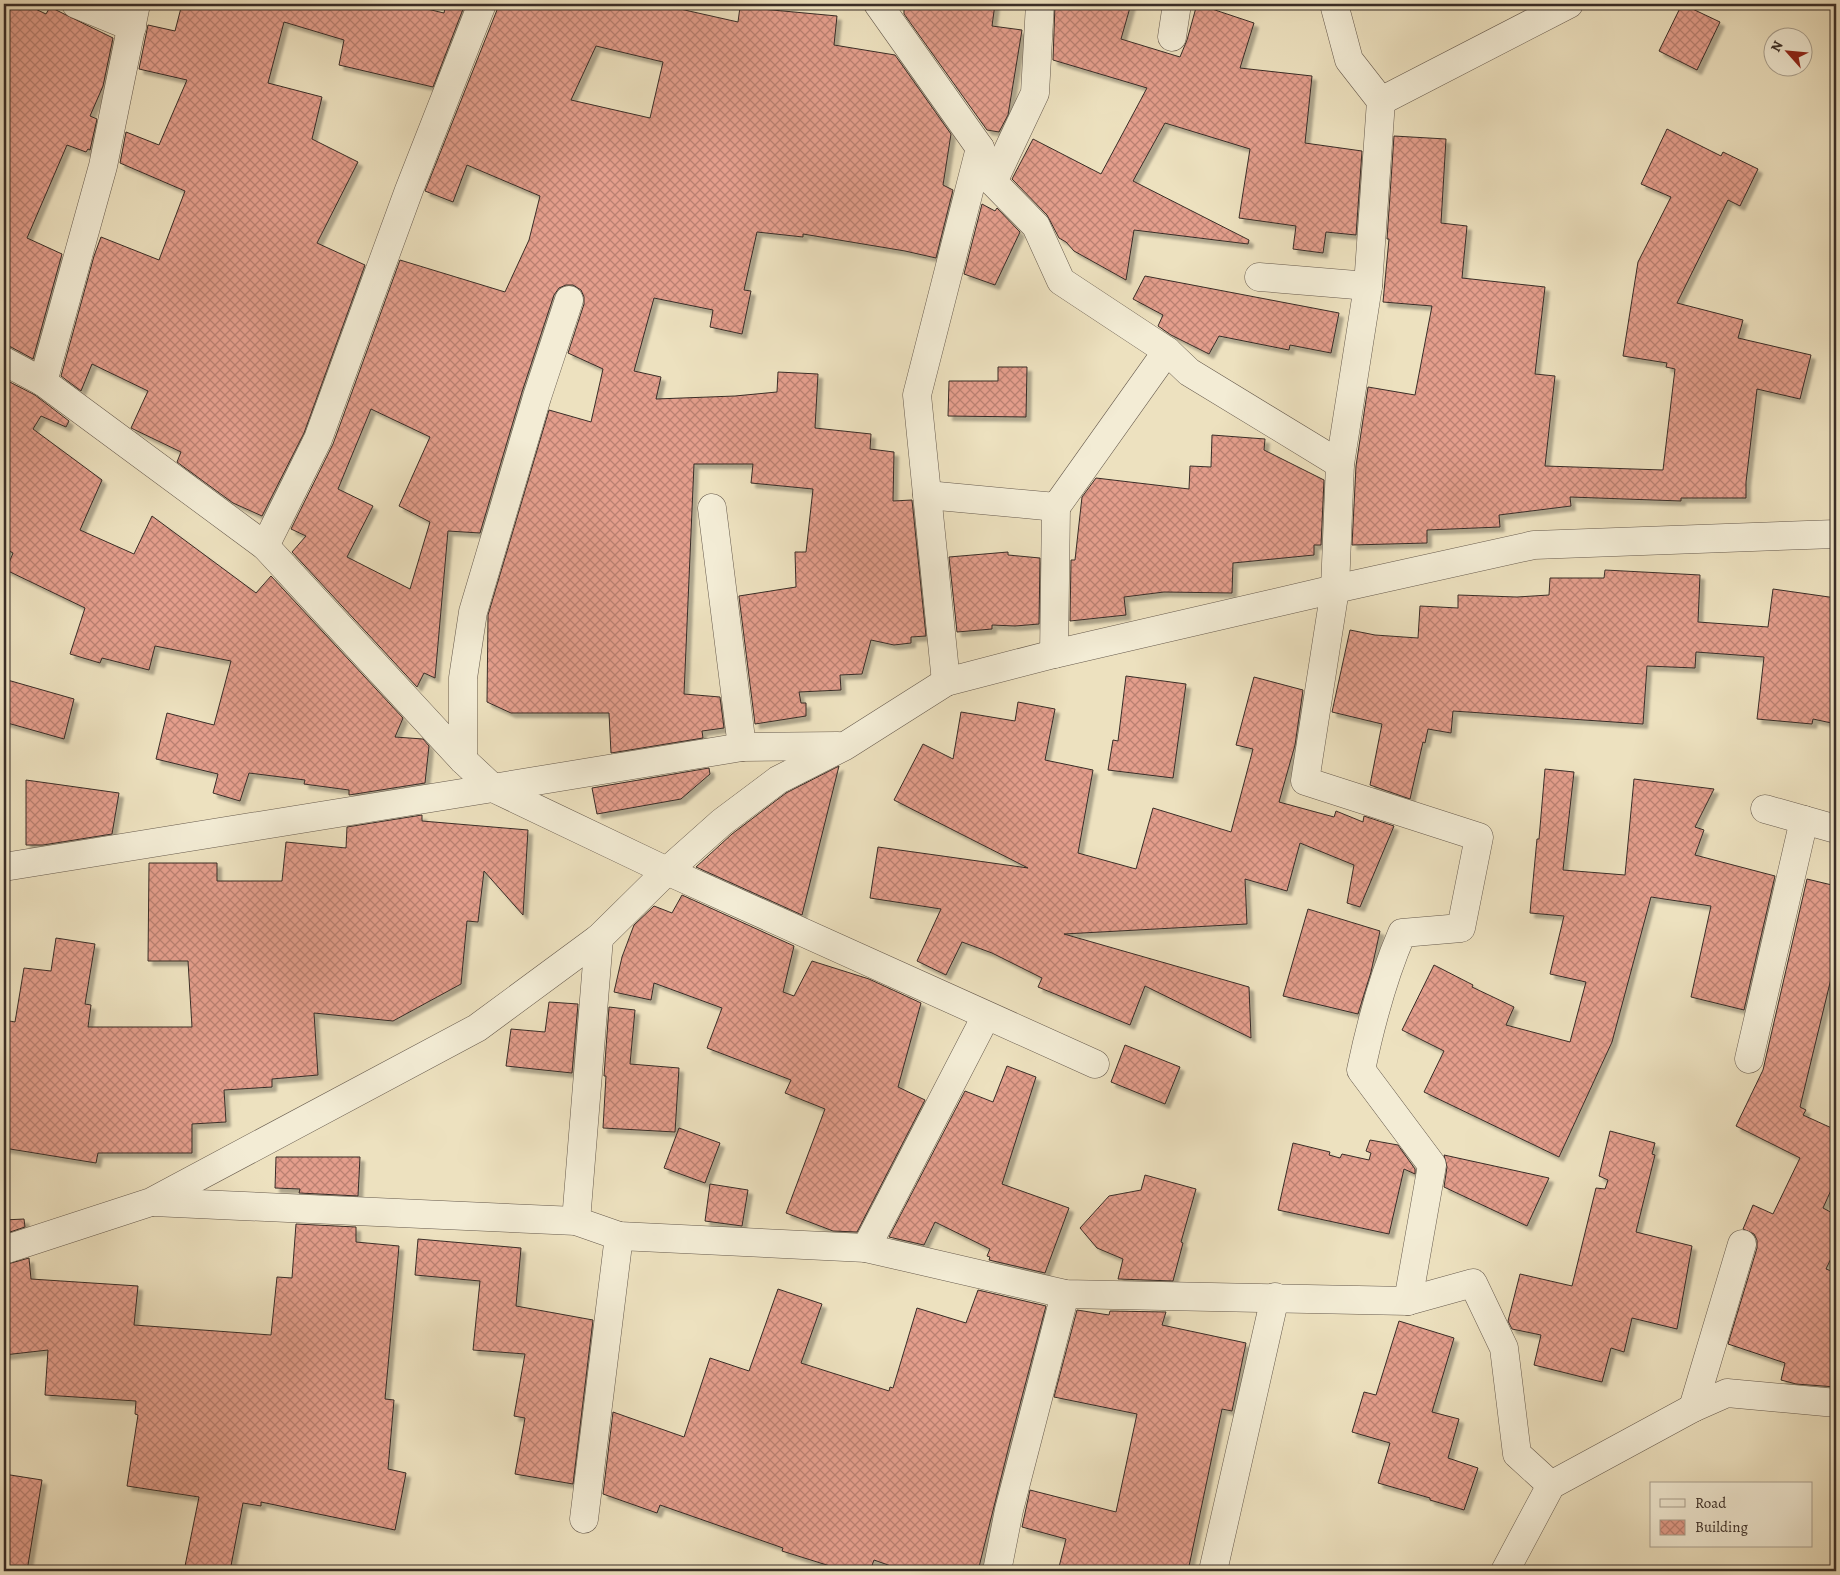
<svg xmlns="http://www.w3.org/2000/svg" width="1840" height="1575" font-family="Alegreya,serif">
  <defs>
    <pattern id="building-cross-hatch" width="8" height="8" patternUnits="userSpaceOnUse" patternTransform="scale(1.25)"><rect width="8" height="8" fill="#e49e8c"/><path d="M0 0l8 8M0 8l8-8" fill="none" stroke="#ba8172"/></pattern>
    <filter id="shadow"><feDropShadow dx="4.5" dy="4.5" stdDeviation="1" flood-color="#0004"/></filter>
  </defs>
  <rect width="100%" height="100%" fill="#ede1bf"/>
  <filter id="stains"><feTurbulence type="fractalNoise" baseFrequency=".004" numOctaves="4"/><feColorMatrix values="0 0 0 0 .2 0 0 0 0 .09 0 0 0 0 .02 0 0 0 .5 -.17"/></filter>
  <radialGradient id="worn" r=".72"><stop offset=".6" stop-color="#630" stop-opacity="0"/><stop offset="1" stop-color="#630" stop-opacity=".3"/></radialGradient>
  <g fill="url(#building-cross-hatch)" stroke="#392d27" fill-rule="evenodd" filter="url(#shadow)">
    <path d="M 4,4 L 25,4 L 46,14 L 50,7 L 113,38 L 103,86 L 90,116 L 97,119 L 90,150 L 88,149 L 86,152 L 67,145 L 27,238 L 62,254 L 33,359 L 11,347 L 4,345 Z"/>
    <path d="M 182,4 L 406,4 L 444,13 L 446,4 L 465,4 L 433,87 L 339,65 L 344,40 L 284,22 L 268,83 L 322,97 L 312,139 L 358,162 L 317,243 L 365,265 L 304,433 L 262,516 L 233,503 L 177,462 L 181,452 L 131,428 L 148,391 L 92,364 L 81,391 L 61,376 L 94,256 L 101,237 L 159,260 L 185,191 L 120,163 L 126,132 L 159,145 L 187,80 L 139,69 L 148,25 L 175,31 Z"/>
    <path d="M 497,4 L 658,4 L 738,22 L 740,7 L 837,16 L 834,45 L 895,55 L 951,134 L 943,185 L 953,190 L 936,258 L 905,251 L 803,234 L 803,237 L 757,232 L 744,290 L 751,291 L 742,334 L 710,327 L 713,310 L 654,298 L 634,371 L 661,377 L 656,399 L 735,396 L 777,392 L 778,372 L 818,374 L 815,428 L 871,434 L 870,449 L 894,452 L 893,501 L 912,500 L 926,636 L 911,637 L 911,643 L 894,645 L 871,640 L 862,674 L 840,675 L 841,690 L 799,692 L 801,703 L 806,703 L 806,716 L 755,724 L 739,597 L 739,596 L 796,587 L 795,552 L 806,552 L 813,489 L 751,483 L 753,464 L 694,464 L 684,694 L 720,697 L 724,728 L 702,731 L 703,738 L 611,753 L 609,713 L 511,713 L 487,702 L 488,615 L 549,410 L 591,422 L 603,369 L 568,353 L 584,304 L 584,297 L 581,290 L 573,285 L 566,285 L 559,288 L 554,295 L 522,392 L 480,533 L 448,531 L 435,678 L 424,673 L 417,687 L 292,552 L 306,536 L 291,529 L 333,444 L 400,260 L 505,292 L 529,240 L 540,196 L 467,165 L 453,202 L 425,191 L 497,10 ZM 596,46 L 663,62 L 650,118 L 571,100 ZM 371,409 L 430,437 L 399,506 L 430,522 L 410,589 L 347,557 L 373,506 L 338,489 Z"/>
    <path d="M 904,4 L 995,4 L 992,26 L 1022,30 L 1008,115 L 999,132 L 987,130 L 904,14 Z"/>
    <path d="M 1055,4 L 1131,4 L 1121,39 L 1180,57 L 1187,40 L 1197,4 L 1254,23 L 1240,68 L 1312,76 L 1305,143 L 1362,151 L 1356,235 L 1326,232 L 1323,253 L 1293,249 L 1296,226 L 1239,218 L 1250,149 L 1165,123 L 1133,181 L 1249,240 L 1248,244 L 1134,230 L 1126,280 L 1074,251 L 1066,242 L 1059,238 L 1047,215 L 1012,179 L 1033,139 L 1101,174 L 1147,88 L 1053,60 Z"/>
    <path d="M 1682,4 L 1720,22 L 1697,70 L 1659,51 Z"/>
    <path d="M 1667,129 L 1721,156 L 1723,152 L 1758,169 L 1740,206 L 1728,200 L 1677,303 L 1743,320 L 1738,338 L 1811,355 L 1800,399 L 1757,389 L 1746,482 L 1746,498 L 1681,498 L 1681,501 L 1570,497 L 1571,506 L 1499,515 L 1500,527 L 1427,530 L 1427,543 L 1352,545 L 1356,466 L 1368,387 L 1415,395 L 1432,306 L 1383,302 L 1389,239 L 1387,239 L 1394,136 L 1446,139 L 1441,223 L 1467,226 L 1462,278 L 1545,287 L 1535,374 L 1555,376 L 1545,466 L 1663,470 L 1675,369 L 1666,367 L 1667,363 L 1623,356 L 1638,262 L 1671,197 L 1641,184 Z"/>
    <path d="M 982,204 L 995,211 L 997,208 L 1020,232 L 995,285 L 964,274 Z"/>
    <path d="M 1145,276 L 1339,313 L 1331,353 L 1290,345 L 1289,350 L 1219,336 L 1209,354 L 1171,335 L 1158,326 L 1163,315 L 1133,299 Z"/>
    <path d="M 998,367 L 1027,367 L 1026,417 L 948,416 L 949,381 L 998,381 Z"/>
    <path d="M 4,379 L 35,395 L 69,421 L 66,427 L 41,416 L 33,429 L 102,480 L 80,530 L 134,554 L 152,516 L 256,593 L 271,576 L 403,718 L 395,737 L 423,739 L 429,746 L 425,783 L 349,795 L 349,790 L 304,784 L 305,780 L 249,773 L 240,801 L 213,793 L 218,774 L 156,759 L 167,713 L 214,725 L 231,661 L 155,646 L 149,670 L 102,658 L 100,663 L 70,654 L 85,608 L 6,570 L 13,553 L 4,548 Z"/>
    <path d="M 1212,435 L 1265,439 L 1264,450 L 1324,480 L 1321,545 L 1314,545 L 1314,555 L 1233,563 L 1232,593 L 1164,592 L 1124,597 L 1126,615 L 1070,621 L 1071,560 L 1075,560 L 1082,497 L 1096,478 L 1189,489 L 1190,466 L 1211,467 Z"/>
    <path d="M 1008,552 L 1008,555 L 1040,558 L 1039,624 L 1015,626 L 992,625 L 992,629 L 957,632 L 949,557 Z"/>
    <path d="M 1605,570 L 1700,575 L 1698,622 L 1768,627 L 1773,589 L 1836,598 L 1836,724 L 1813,719 L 1812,724 L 1757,719 L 1764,657 L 1696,652 L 1695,668 L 1647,666 L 1643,724 L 1453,711 L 1451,733 L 1428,729 L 1425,743 L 1423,742 L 1410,799 L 1370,785 L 1382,724 L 1332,712 L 1350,630 L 1375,635 L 1418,638 L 1420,606 L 1458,608 L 1458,595 L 1517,597 L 1549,595 L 1550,578 L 1604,578 Z"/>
    <path d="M 1126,676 L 1186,684 L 1173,778 L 1108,770 L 1113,740 L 1118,741 Z"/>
    <path d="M 1254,677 L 1303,690 L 1295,745 L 1279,802 L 1334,817 L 1336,811 L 1363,822 L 1364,816 L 1394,826 L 1360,907 L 1347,903 L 1354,865 L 1300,843 L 1287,891 L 1245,879 L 1247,924 L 1064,934 L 1249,987 L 1251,1038 L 1145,986 L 1130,1025 L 1038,987 L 1042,978 L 992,953 L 962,942 L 946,975 L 917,961 L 941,909 L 870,898 L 878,847 L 1028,868 L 894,800 L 923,744 L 953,759 L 961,712 L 1015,721 L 1018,702 L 1055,709 L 1045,760 L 1093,770 L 1078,853 L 1136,869 L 1153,808 L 1231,832 L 1253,749 L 1236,745 Z"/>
    <path d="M 4,679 L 74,699 L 64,739 L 4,722 Z"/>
    <path d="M 839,766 L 802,915 L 696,867 L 732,834 L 786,793 Z"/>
    <path d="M 709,768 L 710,774 L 681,799 L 597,814 L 592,788 Z"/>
    <path d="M 1545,769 L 1574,772 L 1563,870 L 1625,875 L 1634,779 L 1714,789 L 1695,827 L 1704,830 L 1695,855 L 1775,876 L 1744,1010 L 1691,997 L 1711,906 L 1651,897 L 1612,1042 L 1559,1157 L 1424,1092 L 1444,1051 L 1402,1030 L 1434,965 L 1473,985 L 1472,987 L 1514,1007 L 1506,1025 L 1570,1042 L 1586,982 L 1550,974 L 1564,916 L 1530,913 L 1537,839 L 1539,839 Z"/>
    <path d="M 26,780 L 119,793 L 112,834 L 43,845 L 26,845 Z"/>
    <path d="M 422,815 L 422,821 L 528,830 L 523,915 L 484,871 L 478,922 L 467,921 L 461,984 L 393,1021 L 314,1013 L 318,1075 L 272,1079 L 272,1087 L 224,1090 L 226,1122 L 192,1124 L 192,1153 L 98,1153 L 96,1163 L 4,1148 L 4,1020 L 15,1022 L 24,968 L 51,971 L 56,938 L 95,944 L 85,1004 L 91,1005 L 88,1027 L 192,1027 L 188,961 L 148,961 L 149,863 L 217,863 L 217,881 L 282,881 L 286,842 L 346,848 L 347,827 Z"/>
    <path d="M 1807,879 L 1836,886 L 1836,958 L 1800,1107 L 1806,1110 L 1803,1115 L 1836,1130 L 1836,1179 L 1823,1208 L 1836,1215 L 1836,1248 L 1826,1269 L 1836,1273 L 1836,1387 L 1796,1384 L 1781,1380 L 1785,1363 L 1728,1344 L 1757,1248 L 1757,1240 L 1754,1234 L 1743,1229 L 1753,1205 L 1773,1214 L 1800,1158 L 1736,1126 L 1763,1070 Z"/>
    <path d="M 682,895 L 794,946 L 783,992 L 794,996 L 812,961 L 869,979 L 921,1003 L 898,1087 L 925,1100 L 857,1232 L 833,1231 L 786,1213 L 825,1109 L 785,1093 L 791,1080 L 707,1048 L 722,1008 L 654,983 L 651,1000 L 614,992 L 622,957 L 634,925 L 654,906 L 672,913 Z"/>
    <path d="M 1308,909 L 1380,931 L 1371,972 L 1358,1014 L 1283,996 Z"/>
    <path d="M 549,1002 L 578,1004 L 572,1073 L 506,1066 L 511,1029 L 545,1032 Z"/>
    <path d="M 609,1007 L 635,1010 L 630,1064 L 679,1068 L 675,1132 L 603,1128 L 606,1076 L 604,1076 Z"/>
    <path d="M 1125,1045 L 1180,1067 L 1165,1104 L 1111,1082 Z"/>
    <path d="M 1007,1066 L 1036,1077 L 1002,1184 L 1069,1208 L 1045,1273 L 989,1260 L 990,1257 L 987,1256 L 990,1249 L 935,1222 L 924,1245 L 889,1237 L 965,1091 L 993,1102 Z"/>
    <path d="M 679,1128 L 720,1143 L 705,1183 L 664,1168 Z"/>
    <path d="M 1610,1131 L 1655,1143 L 1652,1154 L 1655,1155 L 1636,1232 L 1692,1246 L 1677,1329 L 1632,1318 L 1624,1352 L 1611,1348 L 1602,1382 L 1534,1365 L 1541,1335 L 1512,1329 L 1508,1321 L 1520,1274 L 1572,1286 L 1596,1188 L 1605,1189 L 1608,1180 L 1599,1176 Z"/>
    <path d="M 1370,1140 L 1398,1145 L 1415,1169 L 1415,1174 L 1404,1169 L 1389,1234 L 1278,1210 L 1293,1143 L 1330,1152 L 1329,1155 L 1340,1158 L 1342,1154 L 1369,1160 L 1371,1153 L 1366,1151 Z"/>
    <path d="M 1444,1155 L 1549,1178 L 1527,1226 L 1444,1187 L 1447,1167 Z"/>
    <path d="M 276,1157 L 360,1157 L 358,1196 L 299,1193 L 300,1189 L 275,1188 Z"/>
    <path d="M 1145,1175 L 1196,1189 L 1181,1242 L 1183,1243 L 1173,1281 L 1118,1279 L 1123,1259 L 1097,1248 L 1080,1228 L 1109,1196 L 1141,1190 Z"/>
    <path d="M 710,1184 L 748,1190 L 742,1226 L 705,1221 Z"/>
    <path d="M 24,1219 L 25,1227 L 4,1234 L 4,1220 Z"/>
    <path d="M 296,1224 L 356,1227 L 356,1242 L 399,1246 L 385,1399 L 394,1400 L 388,1469 L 406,1473 L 395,1530 L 261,1502 L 261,1506 L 243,1503 L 230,1571 L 184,1571 L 199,1497 L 127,1486 L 138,1415 L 135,1414 L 136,1401 L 45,1395 L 48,1350 L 4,1355 L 4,1265 L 29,1258 L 31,1279 L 138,1286 L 134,1325 L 271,1335 L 277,1277 L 292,1278 Z"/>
    <path d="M 418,1239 L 521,1248 L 516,1306 L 593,1320 L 573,1484 L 515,1474 L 525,1418 L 514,1416 L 525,1354 L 473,1350 L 480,1281 L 415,1275 Z"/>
    <path d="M 778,1289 L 822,1304 L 801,1363 L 889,1391 L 890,1387 L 893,1388 L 917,1308 L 966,1323 L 978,1290 L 1046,1306 L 1009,1446 L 978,1571 L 905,1571 L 874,1560 L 870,1571 L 846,1571 L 782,1551 L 783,1548 L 660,1505 L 657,1513 L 603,1494 L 613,1412 L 684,1437 L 710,1358 L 749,1371 Z"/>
    <path d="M 1077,1310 L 1109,1315 L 1110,1311 L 1166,1312 L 1162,1325 L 1246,1343 L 1232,1411 L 1222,1409 L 1188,1571 L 1058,1571 L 1066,1539 L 1022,1527 L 1030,1490 L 1116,1512 L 1137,1414 L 1054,1397 Z"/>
    <path d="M 1399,1321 L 1454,1338 L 1432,1412 L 1459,1419 L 1448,1458 L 1478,1468 L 1464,1510 L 1430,1500 L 1430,1498 L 1378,1483 L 1390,1443 L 1352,1432 L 1364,1392 L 1376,1395 Z"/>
    <path d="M 4,1474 L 42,1480 L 27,1571 L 4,1571 Z"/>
  </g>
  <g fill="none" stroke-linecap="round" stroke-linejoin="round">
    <g stroke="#665a4d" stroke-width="29">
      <g id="minor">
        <path d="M 76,4 L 132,27"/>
        <path d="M 878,4 L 980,148 L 993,182 L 1036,226 L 1061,281 L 1167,351 L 1189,372 L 1340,464"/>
        <path d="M 1334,4 L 1349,60 L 1381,101 L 1368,286 L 1340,464 L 1335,589 L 1305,781 L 1479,837 L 1461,928 L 1402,933 C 1383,977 1371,1022 1361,1070 L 1432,1165 L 1408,1301"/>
        <path d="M 1172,37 L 1177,4"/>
        <path d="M 1381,101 L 1569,4"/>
        <path d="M 993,182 L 1035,93 L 1040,4"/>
        <path d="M 1259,277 L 1368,286"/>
        <path d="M 4,361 L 43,382 L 265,546 L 463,760 L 493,788 L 742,747 L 838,746"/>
        <path d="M 43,382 L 103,166 L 136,4"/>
        <path d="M 927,495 L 1056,507 L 1167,351"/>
        <path d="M 712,508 L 742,747"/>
        <path d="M 265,546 L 318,439 L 409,190 L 482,4"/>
        <path d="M 1054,654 L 1056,507"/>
        <path d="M 946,682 L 917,395 L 980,148"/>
        <path d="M 463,760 L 463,678 L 473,612 L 537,397 L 569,300"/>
        <path d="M 1765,809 L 1836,829"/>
        <path d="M 4,867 L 493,788 L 667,871 L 1095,1064"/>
        <path d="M 1749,1059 L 1804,820"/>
        <path d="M 153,1202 L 576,1221 L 619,1236 L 866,1248 L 1065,1294 L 1408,1301 L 1473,1283 L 1504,1348 L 1517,1454 L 1551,1485"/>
        <path d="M 576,1221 L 599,938"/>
        <path d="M 866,1248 L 986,1016"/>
        <path d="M 4,1250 L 151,1202 L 477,1028 L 599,938 L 667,871 L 722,822 L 778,780 L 845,746 L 946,682 L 1054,654 L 1335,589 L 1534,545 L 1836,534"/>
        <path d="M 1693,1408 L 1742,1244"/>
        <path d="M 584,1519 L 619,1236"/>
        <path d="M 997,1571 L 1009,1510 L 1065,1294"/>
        <path d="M 1213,1571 L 1275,1297"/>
        <path d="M 1505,1571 L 1551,1485 L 1693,1408 L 1727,1393 L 1836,1403"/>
      </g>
    </g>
    <use href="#minor" stroke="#f3ecd5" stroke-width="28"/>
  </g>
  <rect width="1840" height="1575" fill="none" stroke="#ede1bf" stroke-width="20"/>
  <rect x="5" y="5" width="1830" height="1565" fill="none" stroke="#392d27" stroke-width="2.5"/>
  <rect x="10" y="10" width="1820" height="1555" fill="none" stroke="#392d27"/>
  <rect x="1650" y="1482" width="162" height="65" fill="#f3ecd5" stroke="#a9a08f"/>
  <rect x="1660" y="1499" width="25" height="8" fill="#f3ecd5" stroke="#a9a08f"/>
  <text x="1695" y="1508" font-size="15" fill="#392d27">Road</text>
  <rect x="1660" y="1520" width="25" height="15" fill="url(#building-cross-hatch)" stroke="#a9a08f"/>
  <text x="1695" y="1532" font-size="15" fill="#392d27">Building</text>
  <g transform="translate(1788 52) rotate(297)"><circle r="24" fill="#f3ecd5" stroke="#a9a08f"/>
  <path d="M0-4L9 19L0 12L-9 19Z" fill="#8f2418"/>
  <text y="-8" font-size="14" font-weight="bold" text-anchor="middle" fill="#392d27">N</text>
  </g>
  <rect width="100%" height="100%" filter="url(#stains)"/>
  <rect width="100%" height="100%" fill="url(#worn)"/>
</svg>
